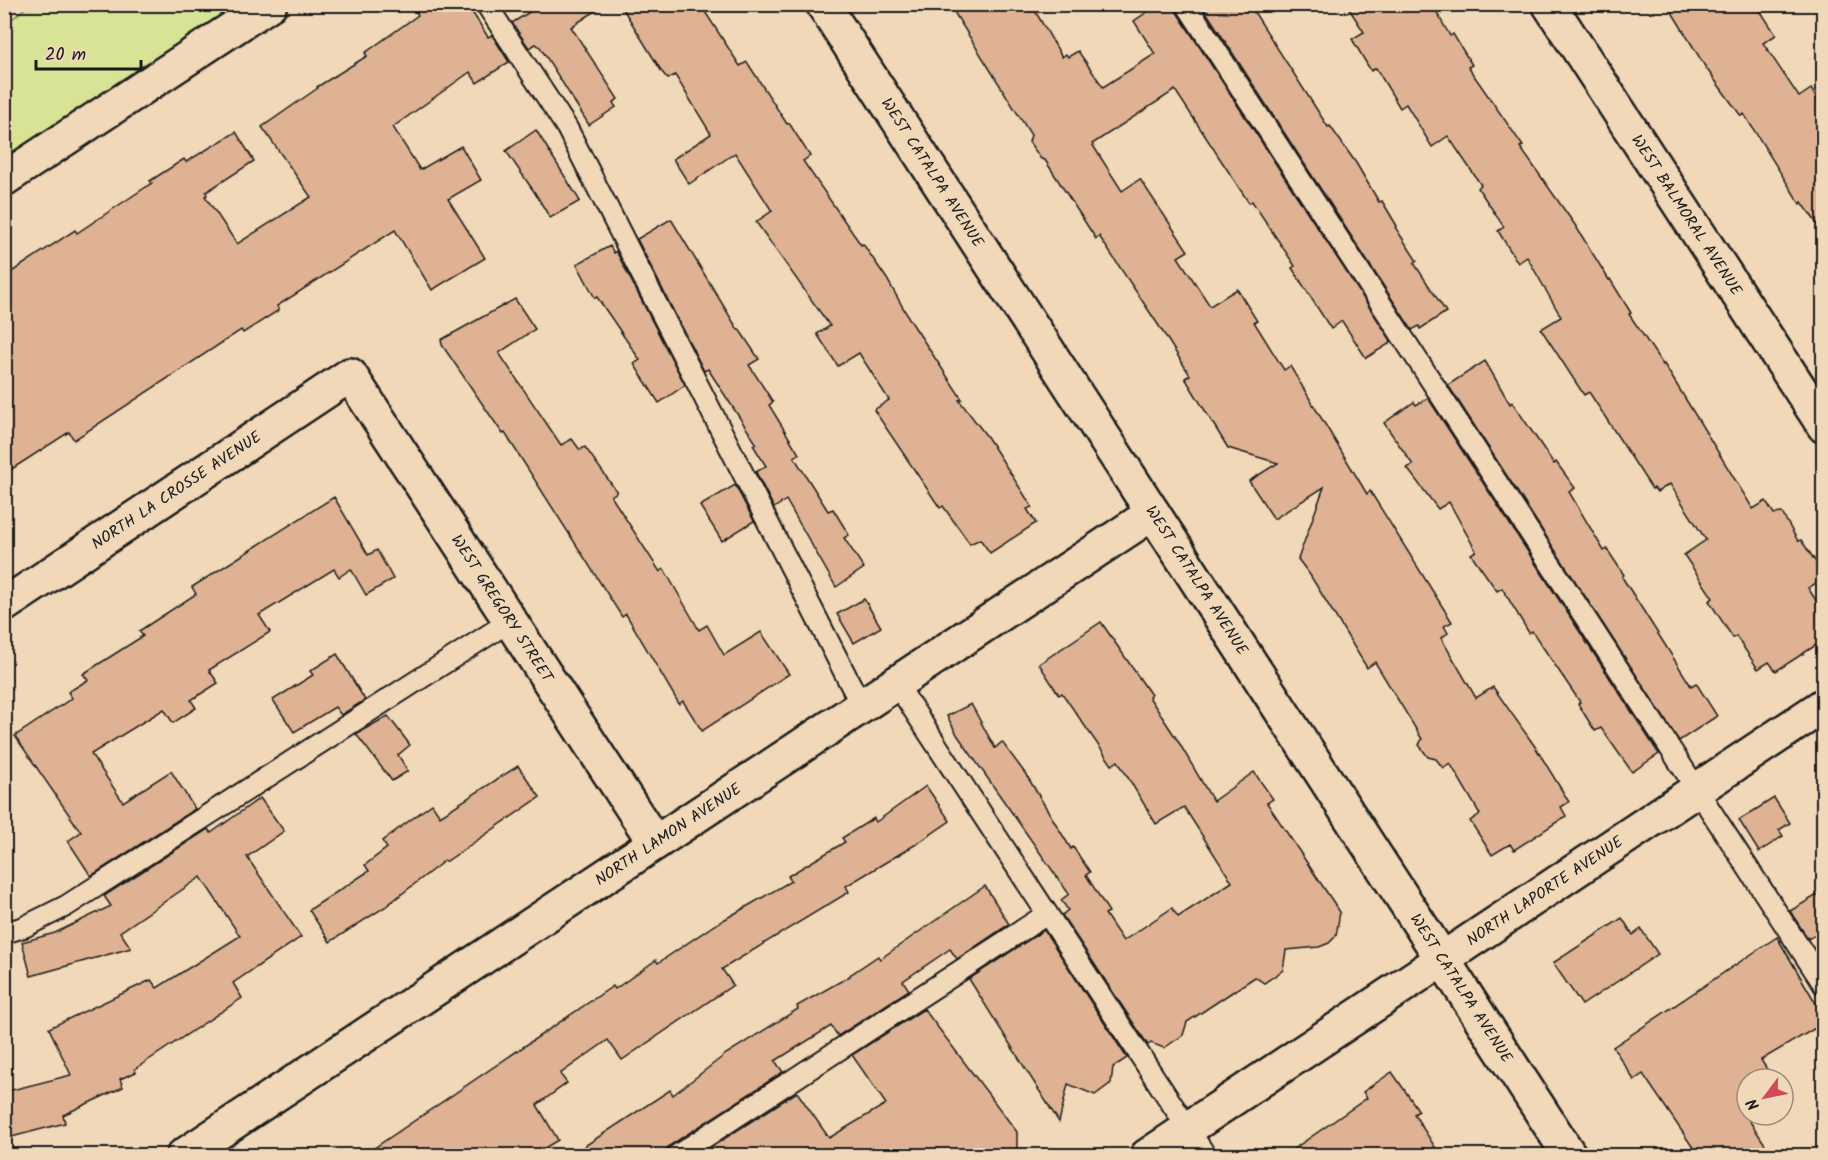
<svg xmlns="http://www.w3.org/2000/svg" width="1828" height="1160" font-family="Kalam,sans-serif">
  <rect width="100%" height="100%" fill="#f0d8b8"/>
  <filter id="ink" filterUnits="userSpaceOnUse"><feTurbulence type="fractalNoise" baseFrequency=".0167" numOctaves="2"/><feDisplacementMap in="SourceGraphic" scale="12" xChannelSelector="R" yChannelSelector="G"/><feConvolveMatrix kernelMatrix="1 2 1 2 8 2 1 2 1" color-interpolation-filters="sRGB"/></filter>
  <g filter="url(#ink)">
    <path fill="#d8e396" stroke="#7a8059" stroke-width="1.5" d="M 29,5 L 236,5 L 5,160 L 4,26 Z"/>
    <g fill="#dfb293" stroke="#1c1c1c" stroke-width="1.5">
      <path d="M 411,4 L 467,4 L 488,37 L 492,35 L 509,62 L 477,83 L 470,72 L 393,127 L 420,170 L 461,146 L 481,180 L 448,199 L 485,258 L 432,290 L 395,230 L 277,306 L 279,310 L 243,333 L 241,330 L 74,440 L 69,432 L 4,474 L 4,277 L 75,230 L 77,233 L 152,183 L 150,181 L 184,159 L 186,162 L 236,132 L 254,161 L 206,192 L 207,195 L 205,196 L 237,244 L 311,197 L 262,127 L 318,88 L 317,87 L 367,56 L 365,53 L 418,15 Z"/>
      <path d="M 542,4 L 606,4 L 571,27 L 618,99 L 613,103 L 616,107 L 589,125 L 540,47 L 536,44 L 529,48 L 512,23 Z"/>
      <path d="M 620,4 L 700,4 L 740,66 L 747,62 L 787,124 L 789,123 L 810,156 L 803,161 L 861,245 L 863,244 L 887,279 L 910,320 L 962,399 L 959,400 L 988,438 L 1032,507 L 1027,509 L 1036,523 L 990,553 L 980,539 L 970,544 L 943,506 L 940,508 L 874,410 L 889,400 L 859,353 L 838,366 L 817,334 L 830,326 L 756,222 L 772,211 L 735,153 L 689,184 L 673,159 L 711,134 L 675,75 L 668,79 L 662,72 Z"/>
      <path d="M 949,4 L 1031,4 L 1062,57 L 1066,54 L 1068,57 L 1078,51 L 1103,87 L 1155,54 L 1134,21 L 1159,4 L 1174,4 L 1176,11 L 1392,342 L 1366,358 L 1342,321 L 1331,329 L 1292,268 L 1295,266 L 1252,201 L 1249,203 L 1175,90 L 1092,144 L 1122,191 L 1140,179 L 1188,251 L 1178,257 L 1210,306 L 1237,289 L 1257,321 L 1254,322 L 1284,370 L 1290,366 L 1367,494 L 1370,491 L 1452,622 L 1444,626 L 1448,633 L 1441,638 L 1476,698 L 1493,687 L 1536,748 L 1569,802 L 1561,807 L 1566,816 L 1514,850 L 1510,844 L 1492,855 L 1470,821 L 1480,814 L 1450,763 L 1443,768 L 1436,759 L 1428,757 L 1419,745 L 1422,739 L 1375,662 L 1367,668 L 1310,575 L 1298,559 L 1324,487 L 1274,519 L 1249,481 L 1278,463 L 1228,448 L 1185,378 L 1190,375 L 1159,326 L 1099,236 L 1096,239 L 1045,160 L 1041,159 L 1029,142 L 1031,135 Z"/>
      <path d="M 1201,4 L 1249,4 L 1328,127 L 1330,126 L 1356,163 L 1379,202 L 1382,201 L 1397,226 L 1395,227 L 1417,261 L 1414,263 L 1446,312 L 1420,329 L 1419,326 L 1412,330 Z"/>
      <path d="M 1346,4 L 1432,4 L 1450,36 L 1453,34 L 1472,65 L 1468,67 L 1523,146 L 1520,147 L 1575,225 L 1609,280 L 1610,279 L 1631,313 L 1629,314 L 1663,365 L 1664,364 L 1753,509 L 1766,501 L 1774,514 L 1782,513 L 1798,541 L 1801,540 L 1824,574 L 1824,578 L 1808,588 L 1824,613 L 1824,640 L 1776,671 L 1769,662 L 1758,669 L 1736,636 L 1733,638 L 1709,601 L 1713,598 L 1684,555 L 1706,540 L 1670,484 L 1657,492 L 1654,488 L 1652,489 L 1589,392 L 1584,395 L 1541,329 L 1561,317 L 1527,257 L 1518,263 L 1498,231 L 1504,227 L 1478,188 L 1481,185 L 1448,136 L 1432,147 L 1406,104 L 1400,108 L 1376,68 L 1371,71 L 1352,39 L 1364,32 Z"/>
      <path d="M 1667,4 L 1756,4 L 1776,35 L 1763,43 L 1799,97 L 1811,89 L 1824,110 L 1824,234 L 1802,202 L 1800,204 L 1744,114 L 1741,116 L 1706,68 Z"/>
      <path d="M 536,130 L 580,201 L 550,218 L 535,193 L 506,151 Z"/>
      <path d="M 671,219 L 738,330 L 739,329 L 759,359 L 749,365 L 773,402 L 769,405 L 799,454 L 794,457 L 828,511 L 833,509 L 849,535 L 844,538 L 864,568 L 836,587 L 786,500 L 774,508 L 756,472 L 766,466 L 753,445 L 756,443 L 708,369 L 704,371 L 637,239 Z"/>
      <path d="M 610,246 L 614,253 L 616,251 L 685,385 L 659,403 L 634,364 L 640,360 L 597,297 L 595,298 L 577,264 Z"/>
      <path d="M 515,299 L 535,329 L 499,353 L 561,445 L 572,439 L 580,450 L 585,447 L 617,492 L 611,496 L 660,572 L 664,569 L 699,630 L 707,625 L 724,655 L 761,632 L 789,674 L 702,731 L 683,701 L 679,704 L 626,614 L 622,617 L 505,433 L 503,434 L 442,345 L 441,340 Z"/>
      <path d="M 1485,361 L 1510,404 L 1512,402 L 1554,464 L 1556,462 L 1575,488 L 1569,492 L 1604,551 L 1607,549 L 1624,575 L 1622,577 L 1691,686 L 1696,683 L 1717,716 L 1679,741 L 1448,385 Z"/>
      <path d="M 1428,398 L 1659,754 L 1632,772 L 1601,728 L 1595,731 L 1578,704 L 1580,702 L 1532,631 L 1529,633 L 1502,588 L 1497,591 L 1471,554 L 1476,551 L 1449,502 L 1438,509 L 1407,468 L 1413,465 L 1384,423 L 1414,402 L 1416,405 Z"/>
      <path d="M 735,485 L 754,521 L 722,541 L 700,506 Z"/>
      <path d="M 334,497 L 368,555 L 377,550 L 393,579 L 366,595 L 351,569 L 339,577 L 334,569 L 259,615 L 270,632 L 209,670 L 218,683 L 191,700 L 196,708 L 173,723 L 164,709 L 91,754 L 123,802 L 171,771 L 195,809 L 91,876 L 68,841 L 81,832 L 15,736 L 72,698 L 68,692 L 88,680 L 83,674 L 143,636 L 139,631 L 196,594 L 192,587 Z"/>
      <path d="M 864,599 L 881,627 L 854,643 L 837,614 Z"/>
      <path d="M 1101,622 L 1151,695 L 1149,697 L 1178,741 L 1213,801 L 1254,772 L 1273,799 L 1267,803 L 1340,912 L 1336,936 L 1329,943 L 1319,947 L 1286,950 L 1283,970 L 1264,983 L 1255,977 L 1187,1022 L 1183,1035 L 1164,1048 L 1151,1043 L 1148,1045 L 1062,915 L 1068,910 L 1061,900 L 1069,894 L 958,736 L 947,716 L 971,704 L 995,748 L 1002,742 L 1027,776 L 1071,849 L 1073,847 L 1090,872 L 1086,875 L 1109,912 L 1105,914 L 1123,941 L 1172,908 L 1178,917 L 1232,882 L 1184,807 L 1156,824 L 1118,761 L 1112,765 L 1062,693 L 1059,695 L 1039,664 Z"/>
      <path d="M 337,654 L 365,700 L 341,715 L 335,707 L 294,732 L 273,700 L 313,675 L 310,671 Z"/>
      <path d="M 388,716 L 410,745 L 398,755 L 408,771 L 392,781 L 356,734 Z"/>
      <path d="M 518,766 L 540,797 L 447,861 L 444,861 L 385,907 L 330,942 L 309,910 L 369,871 L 365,865 L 387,848 L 382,841 L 432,804 L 440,816 Z"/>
      <path d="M 926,786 L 950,821 L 918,843 L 846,886 L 849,892 L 722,969 L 733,985 L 622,1060 L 608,1040 L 560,1074 L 567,1083 L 537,1105 L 558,1140 L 533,1155 L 364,1155 L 613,986 L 615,989 L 656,960 L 658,963 L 713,926 L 791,881 L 788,876 L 845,842 L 842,838 L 874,818 L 876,822 Z"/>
      <path d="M 260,798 L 284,831 L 247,857 L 301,937 L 233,983 L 242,998 L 135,1069 L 136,1072 L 120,1079 L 123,1087 L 63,1115 L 65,1123 L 4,1139 L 4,1092 L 71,1075 L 49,1028 L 151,980 L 157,988 L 240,936 L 201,877 L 120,932 L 131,948 L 31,976 L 22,942 L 55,933 L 111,906 L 104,896 L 208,829 L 211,833 Z"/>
      <path d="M 1774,798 L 1790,823 L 1779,830 L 1783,836 L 1759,852 L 1739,820 Z"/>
      <path d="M 985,886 L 1009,924 L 957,959 L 950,949 L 903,981 L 909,990 L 838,1036 L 831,1026 L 775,1061 L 783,1072 L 669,1146 L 664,1155 L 571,1155 L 670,1090 L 673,1095 L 726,1054 L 798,1009 L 797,1006 L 850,976 L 850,975 L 878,956 L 880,959 Z"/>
      <path d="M 1824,891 L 1824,929 L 1808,939 L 1790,911 Z"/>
      <path d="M 1622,918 L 1633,935 L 1641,929 L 1658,954 L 1582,1005 L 1553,963 Z"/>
      <path d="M 1044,930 L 1127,1058 L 1113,1067 L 1111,1083 L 1095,1095 L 1068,1084 L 1059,1122 L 969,979 Z"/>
      <path d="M 1777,937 L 1824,1017 L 1824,1023 L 1761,1060 L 1773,1079 L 1747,1079 L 1747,1117 L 1772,1155 L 1698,1155 L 1643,1074 L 1634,1080 L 1613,1047 Z"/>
      <path d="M 924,1009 L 1017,1132 L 1017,1148 L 1003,1155 L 699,1155 L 797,1092 L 829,1138 L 886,1104 L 852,1055 Z"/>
      <path d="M 1392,1072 L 1419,1111 L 1414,1114 L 1440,1155 L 1285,1155 L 1367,1098 L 1363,1092 Z"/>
    </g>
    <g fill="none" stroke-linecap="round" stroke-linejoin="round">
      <g stroke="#1c1c1c" stroke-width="24">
        <g id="lane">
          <path d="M 486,4 L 567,128 L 861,705"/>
          <path d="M 1186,4 L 1824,985"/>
          <path d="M 896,683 L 1206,1156"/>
          <path d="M 4,933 L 24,927 L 66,906 L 510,621"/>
          <path d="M 676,1156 L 1047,914"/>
        </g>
      </g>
      <g stroke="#1c1c1c" stroke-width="38">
        <g id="street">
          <path id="s1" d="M 823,4 L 1570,1156"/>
          <path id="s2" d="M 1549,4 L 1824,426"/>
          <path d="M 4,179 L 270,4"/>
          <path id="s3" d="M 4,605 L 350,375 L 655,843"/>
          <path id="s4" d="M 183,1156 L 1153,513"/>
          <path id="s5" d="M 1147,1156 L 1824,705"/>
        </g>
      </g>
      <use href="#lane" stroke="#f0d8b8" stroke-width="20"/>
      <use href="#street" stroke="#f0d8b8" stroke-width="33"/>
    </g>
  </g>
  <g text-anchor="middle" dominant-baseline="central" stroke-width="6" stroke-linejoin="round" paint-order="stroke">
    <g font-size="16" fill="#1c1c1c" stroke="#f0d8b8">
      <text stroke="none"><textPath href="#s1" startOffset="201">WEST CATALPA AVENUE</textPath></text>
      <text stroke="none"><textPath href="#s2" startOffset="252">WEST BALMORAL AVENUE</textPath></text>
      <text stroke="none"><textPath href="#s3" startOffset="207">NORTH LA CROSSE AVENUE</textPath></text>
      <text stroke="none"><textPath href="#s1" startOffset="687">WEST CATALPA AVENUE</textPath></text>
      <text stroke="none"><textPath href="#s3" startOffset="694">WEST GREGORY STREET</textPath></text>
      <text stroke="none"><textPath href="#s4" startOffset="582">NORTH LAMON AVENUE</textPath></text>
      <text stroke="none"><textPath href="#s5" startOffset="478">NORTH LAPORTE AVENUE</textPath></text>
      <text stroke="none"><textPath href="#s1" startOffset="1173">WEST CATALPA AVENUE</textPath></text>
    </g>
  </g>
  <rect width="1828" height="1160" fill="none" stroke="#f0d8b8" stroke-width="24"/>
  <rect x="12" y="12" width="1804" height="1136" fill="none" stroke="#1c1c1c" stroke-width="2" filter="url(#ink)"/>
  <g transform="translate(1765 1097) rotate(238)"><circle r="28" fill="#f0d8b8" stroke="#9b8d7a" stroke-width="1.5"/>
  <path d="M0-4.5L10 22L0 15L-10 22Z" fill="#d1495b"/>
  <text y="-9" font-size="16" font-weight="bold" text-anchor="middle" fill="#1c1c1c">N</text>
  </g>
  <path d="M36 60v9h105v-9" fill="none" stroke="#1c1c1c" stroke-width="3"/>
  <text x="45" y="60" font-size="18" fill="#1c1c1c" stroke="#f0d8b8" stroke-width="4.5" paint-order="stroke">20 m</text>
</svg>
